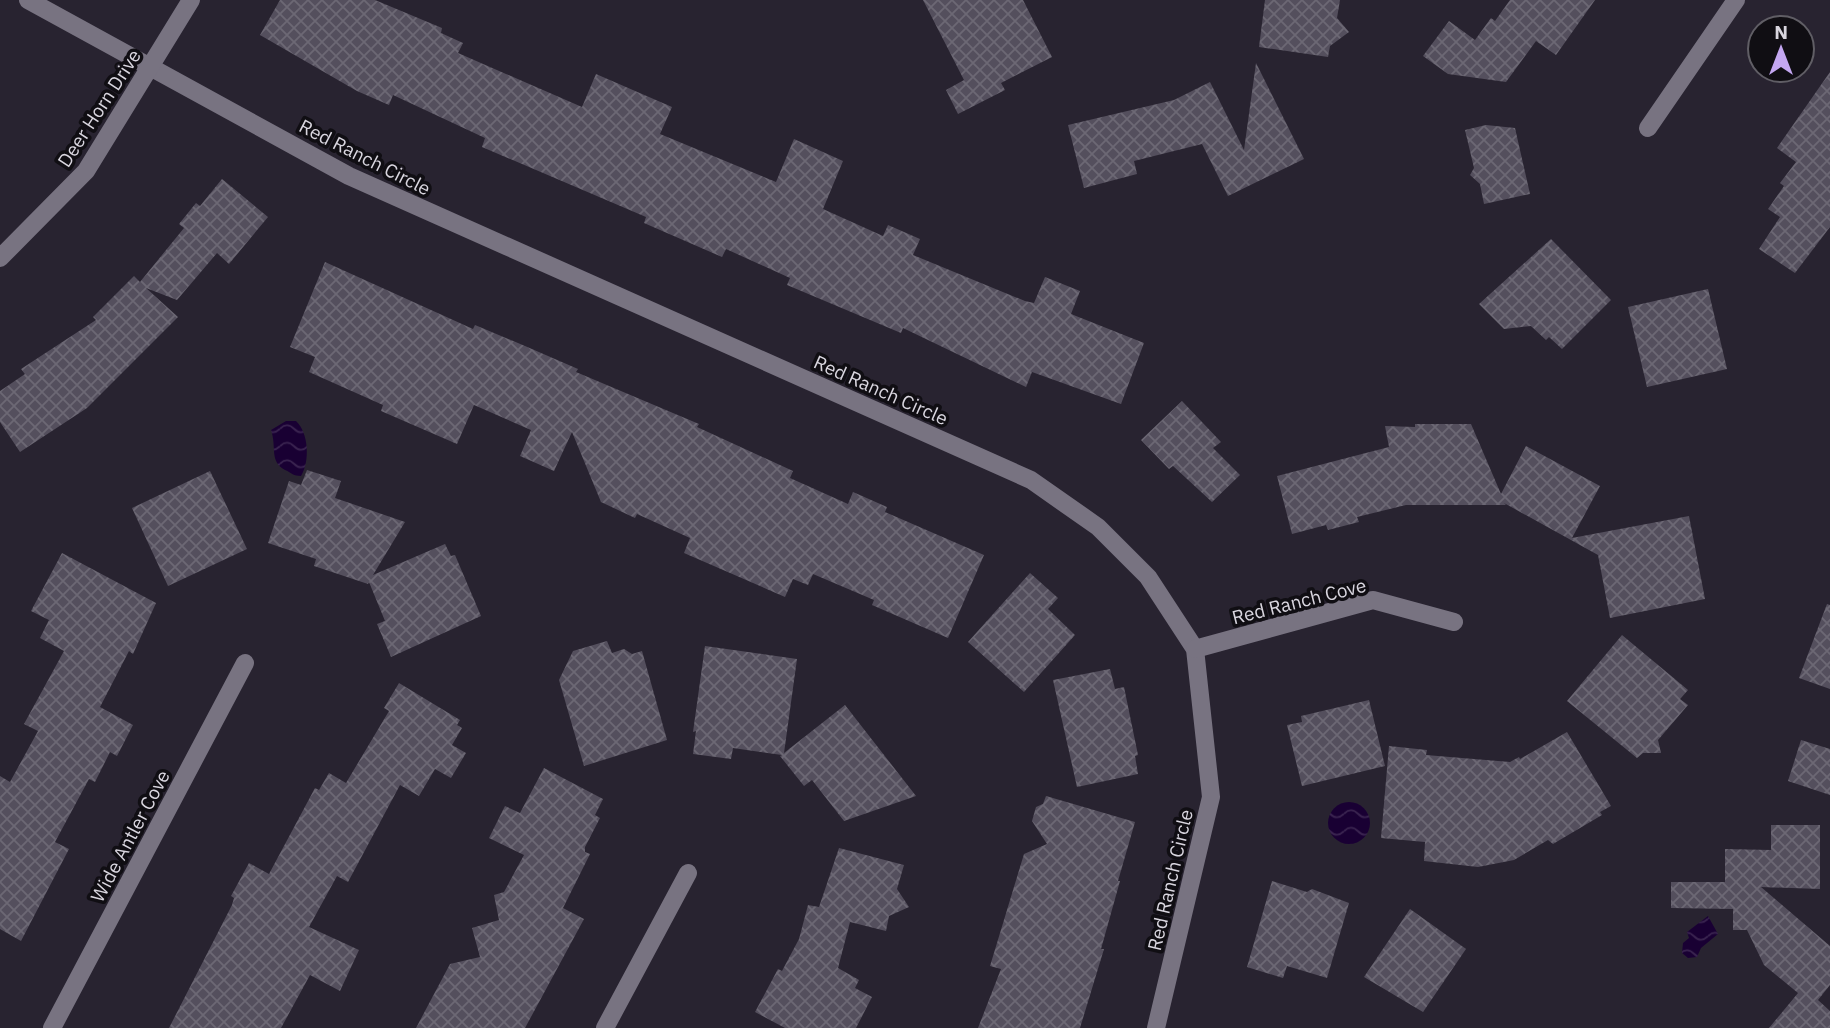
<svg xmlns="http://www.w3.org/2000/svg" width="1830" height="1028" font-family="'IBM Plex Sans',sans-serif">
  <defs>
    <pattern id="water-waves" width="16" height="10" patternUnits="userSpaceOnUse" patternTransform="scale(1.75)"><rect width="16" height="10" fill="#190033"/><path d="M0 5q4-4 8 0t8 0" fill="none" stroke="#3a2450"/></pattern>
    <pattern id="building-cross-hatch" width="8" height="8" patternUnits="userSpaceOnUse" patternTransform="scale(1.75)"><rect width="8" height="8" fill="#544f5d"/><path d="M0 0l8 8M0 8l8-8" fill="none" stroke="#6c6874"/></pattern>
  </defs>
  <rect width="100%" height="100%" fill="#282330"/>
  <g fill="url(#water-waves)">
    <path d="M 286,421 L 296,421 C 309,433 310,462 301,476 C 293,476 292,473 285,470 C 269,461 277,448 271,430 Z"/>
    <circle cx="1349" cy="823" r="21"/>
    <path d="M 1708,916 L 1718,934 L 1701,948 L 1697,957 L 1688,958 L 1682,953 L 1683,943 L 1689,938 L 1687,932 Z"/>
  </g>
  <g fill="url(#building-cross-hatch)">
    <path d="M 280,0 L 375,0 L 442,28 L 441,33 L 463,43 L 458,53 L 582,107 L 596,74 L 672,107 L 660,134 L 776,182 L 794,139 L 843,161 L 823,209 L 883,236 L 888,225 L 920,239 L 913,255 L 1025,301 L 1034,303 L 1045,277 L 1080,291 L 1071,314 L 1144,343 L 1121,404 L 1032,372 L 1026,387 L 903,328 L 901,333 L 787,285 L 790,278 L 726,249 L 722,257 L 644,223 L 646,217 L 482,147 L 485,138 L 393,95 L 389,105 L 357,91 L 260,35 Z"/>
    <path d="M 923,0 L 1023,0 L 1052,57 L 1001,83 L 1005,90 L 958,114 L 946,90 L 964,80 Z"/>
    <path d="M 1265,0 L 1340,0 L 1337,18 L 1349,32 L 1330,46 L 1328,57 L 1259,47 Z"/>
    <path d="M 1510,0 L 1595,0 L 1556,55 L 1536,41 L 1506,82 L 1448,74 L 1423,56 L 1449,21 L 1475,40 L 1491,18 L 1495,21 Z"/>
    <path d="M 1256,63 L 1304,159 L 1228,196 L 1202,144 L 1134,161 L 1137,174 L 1084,188 L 1068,125 L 1174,100 L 1210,82 L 1244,150 Z"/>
    <path d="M 1830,72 L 1830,227 L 1795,273 L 1759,249 L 1780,217 L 1768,209 L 1784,186 L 1780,183 L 1796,162 L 1777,148 Z"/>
    <path d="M 1486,125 L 1515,128 L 1530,194 L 1484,204 L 1480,184 L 1470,175 L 1474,168 L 1465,130 Z"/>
    <path d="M 222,179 L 268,217 L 229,264 L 217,253 L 177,300 L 146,288 L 178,317 L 87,408 L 20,452 L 0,422 L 0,391 L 25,374 L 21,369 L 96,320 L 93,317 L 134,276 L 140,282 L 184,228 L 179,224 L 196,203 L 200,206 Z"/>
    <path d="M 1551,239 L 1611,300 L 1562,349 L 1549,337 L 1546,340 L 1531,326 L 1504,329 L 1479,304 Z"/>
    <path d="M 325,262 L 473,329 L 475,325 L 525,346 L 578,369 L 576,372 L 699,424 L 697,427 L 793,471 L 790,478 L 848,504 L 853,492 L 887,507 L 885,512 L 984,555 L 948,638 L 872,605 L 874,600 L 813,574 L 808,585 L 793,579 L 785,597 L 684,553 L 690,538 L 637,514 L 635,518 L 601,502 L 572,432 L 554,471 L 520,456 L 531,430 L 474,405 L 457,444 L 381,411 L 383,405 L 309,372 L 315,357 L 290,347 Z"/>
    <path d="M 1708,289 L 1727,369 L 1647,387 L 1628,307 Z"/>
    <path d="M 1182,401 L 1221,442 L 1213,448 L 1240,475 L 1212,502 L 1173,466 L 1169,469 L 1141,440 Z"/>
    <path d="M 1415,424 L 1471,424 L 1501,494 L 1526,446 L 1600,486 L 1572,538 L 1689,516 L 1705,599 L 1610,618 L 1598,555 L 1504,503 L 1506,505 L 1406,505 L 1357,517 L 1359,522 L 1328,530 L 1326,525 L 1292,534 L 1277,476 L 1389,447 L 1385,426 L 1415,427 Z"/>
    <path d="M 307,470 L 341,481 L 335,498 L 405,522 L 373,575 L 445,544 L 451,556 L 455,555 L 481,616 L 391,657 L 377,624 L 385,621 L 369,582 L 368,584 L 314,566 L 316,559 L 268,543 L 289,481 L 301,485 Z"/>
    <path d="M 210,471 L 247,549 L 168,586 L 132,508 Z"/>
    <path d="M 62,553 L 156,603 L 133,654 L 129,651 L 100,707 L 133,725 L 117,756 L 110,752 L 95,782 L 89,779 L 55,842 L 69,849 L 21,941 L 0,929 L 0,776 L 10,782 L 38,731 L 24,724 L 64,651 L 40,638 L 49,620 L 31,611 Z"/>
    <path d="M 1030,573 L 1058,598 L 1048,609 L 1075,635 L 1024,692 L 968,642 Z"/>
    <path d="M 1827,604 L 1830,605 L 1830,689 L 1799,678 Z"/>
    <path d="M 1622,635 L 1688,690 L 1680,699 L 1688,705 L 1658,740 L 1661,753 L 1643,753 L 1637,758 L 1567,701 Z"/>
    <path d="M 607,641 L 612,653 L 624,649 L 632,654 L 642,651 L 667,740 L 584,766 L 559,680 L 573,651 Z"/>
    <path d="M 705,646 L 797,659 L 784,753 L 845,705 L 916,796 L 844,821 L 812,780 L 804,786 L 780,756 L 782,755 L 733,748 L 731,759 L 693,754 L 696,731 L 693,732 Z"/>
    <path d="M 1110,669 L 1115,689 L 1124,687 L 1138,755 L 1135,756 L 1138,774 L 1077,787 L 1053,680 Z"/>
    <path d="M 399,683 L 460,720 L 457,725 L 462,728 L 452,745 L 466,753 L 451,778 L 435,769 L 419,796 L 400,785 L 348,882 L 337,876 L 309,927 L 359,950 L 340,991 L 310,975 L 281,1028 L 169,1028 L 232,905 L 234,898 L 231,896 L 249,863 L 269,874 L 315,788 L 319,790 L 329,773 L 346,783 L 389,711 L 384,708 Z"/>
    <path d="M 1369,700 L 1385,766 L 1302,786 L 1287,725 L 1302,722 L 1301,716 Z"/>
    <path d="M 1567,732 L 1611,806 L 1600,812 L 1602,815 L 1553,844 L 1548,840 L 1514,860 L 1478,867 L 1424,861 L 1425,842 L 1381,838 L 1389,746 L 1427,750 L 1426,755 L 1510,762 L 1519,757 L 1520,759 Z"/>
    <path d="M 1801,740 L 1830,749 L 1830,795 L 1788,781 Z"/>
    <path d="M 544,768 L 603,799 L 595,815 L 600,818 L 585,847 L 585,852 L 590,854 L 563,908 L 584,919 L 525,1028 L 416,1028 L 450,964 L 480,957 L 472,928 L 499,920 L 494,895 L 504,892 L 524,855 L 489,838 L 505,806 L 520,813 Z"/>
    <path d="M 1046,796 L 1135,822 L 1118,881 L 1120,881 L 1101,949 L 1104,949 L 1080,1028 L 978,1028 L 1001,969 L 990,966 L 1024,854 L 1047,844 L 1032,821 L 1036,807 L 1043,804 Z"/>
    <path d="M 1771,825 L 1820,825 L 1820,889 L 1761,887 L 1830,946 L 1830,985 L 1818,1000 L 1830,1011 L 1830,1028 L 1769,1028 L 1798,993 L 1764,965 L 1747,930 L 1733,930 L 1733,909 L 1671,908 L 1671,882 L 1725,882 L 1725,849 L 1771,850 Z"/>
    <path d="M 839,848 L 904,865 L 897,889 L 909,907 L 889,916 L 886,931 L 850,922 L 838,968 L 859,980 L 855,988 L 872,997 L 856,1028 L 785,1028 L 755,1012 L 778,969 L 782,971 L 799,939 L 808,905 L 819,907 Z"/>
    <path d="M 1272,881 L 1307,892 L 1312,889 L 1349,903 L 1327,978 L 1287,966 L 1283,978 L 1247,967 Z"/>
    <path d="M 1410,909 L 1466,949 L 1423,1012 L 1364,977 Z"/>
  </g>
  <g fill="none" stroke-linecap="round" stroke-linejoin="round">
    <g stroke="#787381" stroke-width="18">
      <path d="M 28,0 L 349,176 L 1031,480 L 1098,527 L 1148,577 L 1195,649 L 1211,797 L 1156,1028"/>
      <path d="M 1648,128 L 1736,0"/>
      <path d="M 0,258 L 86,171 L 191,0"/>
      <path d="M 1195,649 L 1373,600 L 1454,622"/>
      <path d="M 52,1028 L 245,663"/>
      <path d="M 605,1028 L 688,873"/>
    </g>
  </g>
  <g text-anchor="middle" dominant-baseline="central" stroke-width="7" stroke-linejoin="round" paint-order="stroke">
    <g font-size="19" fill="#d9d6df" stroke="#100e13">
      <text transform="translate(99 108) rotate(-57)">Deer Horn Drive</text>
      <text transform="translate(365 157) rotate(27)">Red Ranch Circle</text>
      <text transform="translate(881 390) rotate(24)">Red Ranch Circle</text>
      <text transform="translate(1299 601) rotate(-14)">Red Ranch Cove</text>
      <text transform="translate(130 836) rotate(-62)">Wide Antler Cove</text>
      <text transform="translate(1170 880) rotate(-77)">Red Ranch Circle</text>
    </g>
  </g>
  <g transform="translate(1781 49)"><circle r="33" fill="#100e13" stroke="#605e65" stroke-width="2"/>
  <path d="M0-5L12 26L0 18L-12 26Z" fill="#c4a7f1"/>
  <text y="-10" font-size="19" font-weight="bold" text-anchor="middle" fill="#d9d6df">N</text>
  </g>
</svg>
